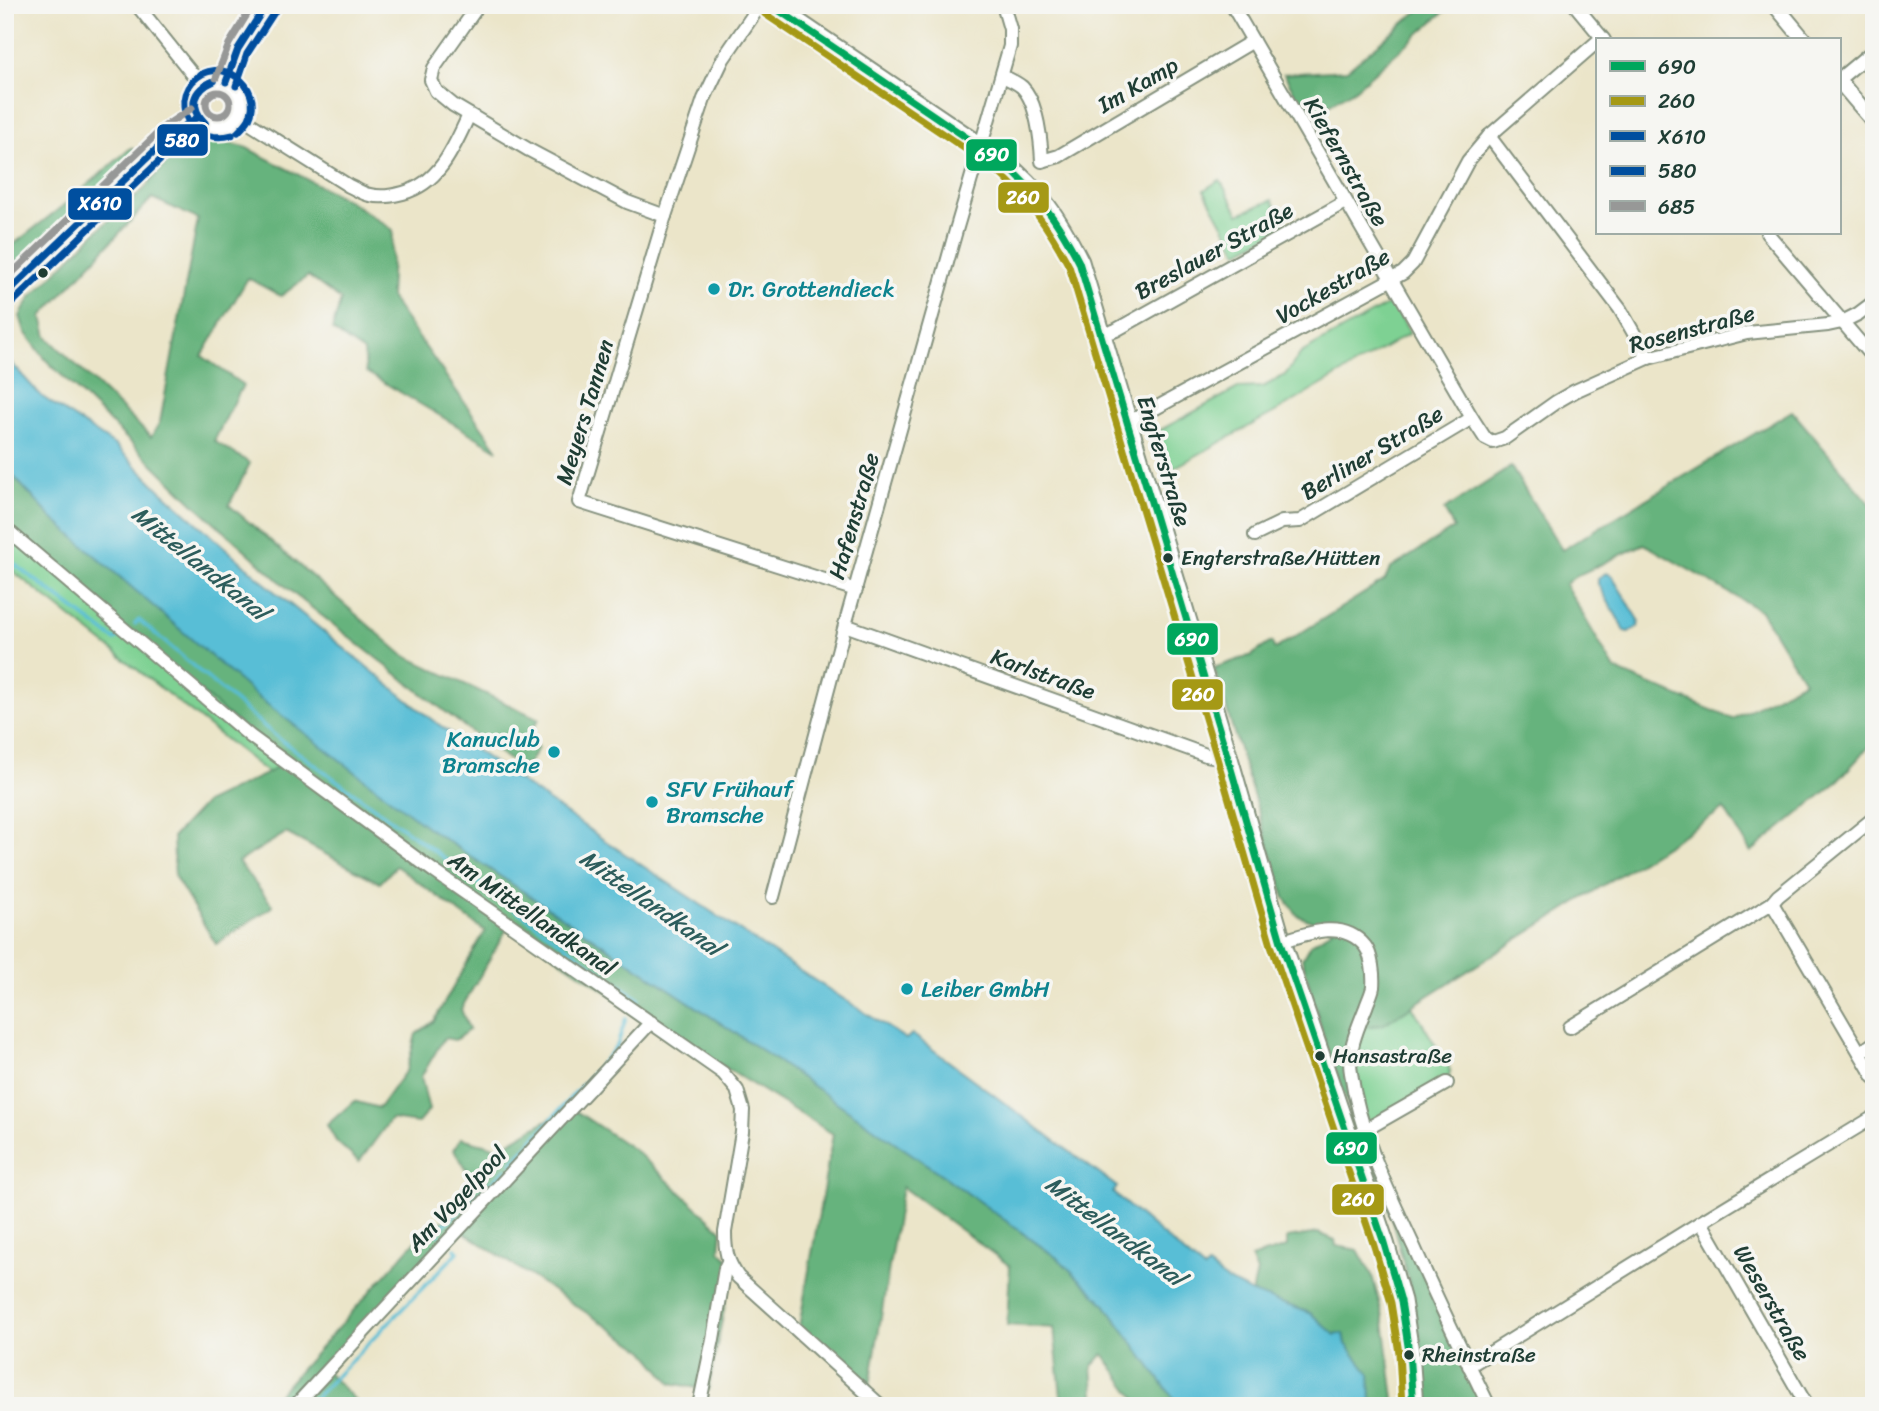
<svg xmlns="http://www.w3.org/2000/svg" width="1879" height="1411" font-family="Sriracha,sans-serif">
  <rect width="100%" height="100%" fill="#f6f6f2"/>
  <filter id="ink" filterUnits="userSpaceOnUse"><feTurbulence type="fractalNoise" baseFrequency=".0143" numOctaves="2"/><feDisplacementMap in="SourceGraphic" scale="14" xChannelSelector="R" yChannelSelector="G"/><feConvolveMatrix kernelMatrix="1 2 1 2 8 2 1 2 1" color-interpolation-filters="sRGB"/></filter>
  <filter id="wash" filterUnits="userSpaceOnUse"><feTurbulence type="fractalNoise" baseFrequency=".00686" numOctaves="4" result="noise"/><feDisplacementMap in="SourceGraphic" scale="28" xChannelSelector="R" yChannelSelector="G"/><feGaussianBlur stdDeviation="1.57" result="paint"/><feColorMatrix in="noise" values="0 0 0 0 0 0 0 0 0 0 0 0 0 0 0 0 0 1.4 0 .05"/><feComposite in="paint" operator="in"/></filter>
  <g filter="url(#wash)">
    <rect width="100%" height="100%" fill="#ebe5c9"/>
    <g fill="#7ed193" stroke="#4e8764" stroke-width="2">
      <path d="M 1220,180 L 1239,214 L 1272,200 L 1286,226 L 1238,252 L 1204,190 Z"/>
      <path d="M 1392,302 L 1410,333 L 1284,407 L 1163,474 L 1153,434 L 1238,388 L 1263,387 L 1285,375 L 1301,353 Z"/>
      <path d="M 5,528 L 285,762 L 268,773 L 5,565 Z"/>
      <path d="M 1412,1006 L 1451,1071 L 1447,1083 L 1363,1131 L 1350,1069 L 1358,1027 L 1382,1025 Z"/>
    </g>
    <g fill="#66b37d" stroke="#427858" stroke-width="2" fill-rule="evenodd">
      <path d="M 1425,5 L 1452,5 L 1355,89 L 1308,117 L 1284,74 L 1347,70 Z"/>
      <path d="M 191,140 L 216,140 L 245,147 L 351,202 L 393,230 L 390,297 L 498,450 L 366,372 L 364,352 L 332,330 L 341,300 L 308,276 L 281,296 L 248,278 L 202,356 L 243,385 L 214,441 L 250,463 L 229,505 L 403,655 L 539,719 L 528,736 L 538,748 L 529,763 L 518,766 L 492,748 L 294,594 L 194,504 L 46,360 L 25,332 L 20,316 L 31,297 L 96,232 L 143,190 L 167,162 ZM 152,198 L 198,219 L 160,422 L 151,437 L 47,337 L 42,316 Z"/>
      <path d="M 131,148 L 139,152 L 65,222 L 5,272 L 5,251 L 64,205 Z"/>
      <path d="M 1792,411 L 1874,508 L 1874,741 L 1836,783 L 1751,852 L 1724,809 L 1382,1025 L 1358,1027 L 1352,1048 L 1363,1131 L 1487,1406 L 1427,1406 L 1420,1336 L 1411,1291 L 1392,1220 L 1327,1049 L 1302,959 L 1310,945 L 1333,929 L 1298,916 L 1285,898 L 1214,668 L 1252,655 L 1271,642 L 1275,649 L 1385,580 L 1390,569 L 1454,528 L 1444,510 L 1511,467 L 1562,550 ZM 1644,544 L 1761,611 L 1804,681 L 1733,719 L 1615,670 L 1565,584 L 1576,576 Z"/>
      <path d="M 5,467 L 52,518 L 431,830 L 758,1048 L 948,1179 L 1060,1260 L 1104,1303 L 1179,1406 L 1141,1406 L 1103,1354 L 1092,1366 L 1095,1406 L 1062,1406 L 1054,1328 L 1007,1325 L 1010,1266 L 902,1187 L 869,1391 L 799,1327 L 833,1134 L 651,1022 L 509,925 L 461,1009 L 469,1030 L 455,1040 L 444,1038 L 421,1077 L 429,1110 L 418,1123 L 391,1119 L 359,1162 L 336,1141 L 327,1125 L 354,1101 L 379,1108 L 407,1069 L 416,1034 L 434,1021 L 485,931 L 396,866 L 380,883 L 286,833 L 238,862 L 273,906 L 216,944 L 175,877 L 173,837 L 205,803 L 268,773 L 284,762 L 5,528 Z"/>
      <path d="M 570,1107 L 637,1152 L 722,1231 L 720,1250 L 733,1264 L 708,1390 L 671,1383 L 645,1351 L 459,1229 L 327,1372 L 361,1406 L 268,1406 L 429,1226 L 455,1217 L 471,1193 L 466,1168 L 454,1150 L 461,1138 L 499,1148 Z"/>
      <path d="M 1318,1233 L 1335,1240 L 1336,1246 L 1358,1250 L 1372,1275 L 1384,1321 L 1395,1406 L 1371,1406 L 1370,1374 L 1346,1344 L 1344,1334 L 1333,1334 L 1310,1313 L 1252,1293 L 1257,1272 L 1251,1258 L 1287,1247 L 1287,1238 Z"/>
    </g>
    <g fill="#58bed6" stroke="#3c7e85" stroke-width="2">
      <path d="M 5,356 L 41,396 L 116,446 L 159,489 L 275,592 L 431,719 L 604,840 L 797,969 L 906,1039 L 912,1034 L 1117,1187 L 1113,1193 L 1204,1270 L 1208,1266 L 1228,1281 L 1252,1293 L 1310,1313 L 1335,1335 L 1337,1333 L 1344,1334 L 1346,1344 L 1370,1374 L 1371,1406 L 1179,1406 L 1104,1303 L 1060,1260 L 948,1179 L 758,1048 L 431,830 L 259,698 L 52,518 L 5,467 Z"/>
      <path d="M 1606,573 L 1611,575 L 1639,620 L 1638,627 L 1629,632 L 1625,631 L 1598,584 L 1598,578 Z"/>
    </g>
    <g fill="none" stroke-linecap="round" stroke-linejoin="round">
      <g stroke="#58bed6" stroke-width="3.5">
        <path d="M 5,557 L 115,640 L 119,637"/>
        <path d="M 135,624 L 139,620 L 278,738 L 639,999 L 635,1004"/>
        <path d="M 512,1163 L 617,1046 L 626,1018"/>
        <path d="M 439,1235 L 436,1232 L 506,1169"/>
        <path d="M 307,1406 L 458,1252 L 455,1249"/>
      </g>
    </g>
  </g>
  <g filter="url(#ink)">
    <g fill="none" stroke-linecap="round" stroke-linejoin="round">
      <g stroke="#85917e" stroke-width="16">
        <g id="minor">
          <path d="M 137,5 L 202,86"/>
          <path d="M 760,5 L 723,59 L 704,99 L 664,219 L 579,502 L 856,590"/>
          <path d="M 1232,5 L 1472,418 L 1485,438 L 1493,442 L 1505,438 L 1556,402 L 1575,391 L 1648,358 L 1747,333 L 1828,325 L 1842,322 L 1858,314 L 1874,302"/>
          <path d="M 1575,5 L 1604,40"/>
          <path d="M 475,10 L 434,68 L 431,80 L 436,91 L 453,105 L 529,150 L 627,202 L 665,216"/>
          <path d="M 1002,76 C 1009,79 1016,82 1022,87 C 1037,102 1041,140 1042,161 L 1059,156 L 1253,41"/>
          <path d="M 1839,79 L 1874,50"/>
          <path d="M 238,116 L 349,186 C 356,189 363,194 370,195 C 381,198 392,196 403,193 C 440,183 454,147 469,115"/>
          <path d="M 1489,136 L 1620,309 L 1648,358"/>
          <path d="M 1767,233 L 1874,359"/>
          <path d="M 1101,336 L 1116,330 L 1345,202"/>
          <path d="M 1126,422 L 1141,416 L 1403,273 L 1413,263 L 1468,161 L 1489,136 L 1597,42"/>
          <path d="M 5,528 L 250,736 L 435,872 L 723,1073 L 737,1090 L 743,1110 L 742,1132 L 725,1232 C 725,1251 727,1261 738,1277 L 881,1406"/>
          <path d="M 1255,535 L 1282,522 L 1300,521 L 1472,418"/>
          <path d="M 845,625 L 1206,755 L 1217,757 L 1227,755"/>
          <path d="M 773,897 L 845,625 L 957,227 L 1010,46 L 1010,29 L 1003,5"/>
          <path d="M 1772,903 L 1874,1077"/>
          <path d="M 1281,942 C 1308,933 1343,919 1365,946 C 1372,955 1374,975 1373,987 C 1372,993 1368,1001 1366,1007 C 1358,1027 1347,1051 1351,1073 C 1360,1135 1388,1191 1414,1247 C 1438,1301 1463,1353 1489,1406"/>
          <path d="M 1570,1027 L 1772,903 L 1778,896 L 1874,818"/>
          <path d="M 1860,1053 L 1874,1043"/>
          <path d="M 1363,1131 L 1447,1083"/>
          <path d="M 1701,1222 L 1807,1406"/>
          <path d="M 1469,1366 L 1701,1222 L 1874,1117"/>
          <path d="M 295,1406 L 651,1022"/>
          <path d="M 699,1406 L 713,1339 L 725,1268 L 728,1262"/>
        </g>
      </g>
      <g stroke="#85917e" stroke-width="18">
        <g id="tertiary">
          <path d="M 1775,5 L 1804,40"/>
          <path d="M 1839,81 L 1874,122"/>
        </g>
      </g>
      <g stroke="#85917e" stroke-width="23">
        <g id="primary">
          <path d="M 771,5 L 1001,161 C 1040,192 1057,219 1079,262 L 1227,755 L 1281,942 L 1384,1243 L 1401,1301 L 1409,1352 L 1413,1406"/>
          <circle cx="218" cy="105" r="24"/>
          <path d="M 226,82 L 238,49 L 266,5"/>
          <path d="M 5,295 L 172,134 L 198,117"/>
        </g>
      </g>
      <use href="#minor" stroke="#fff" stroke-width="12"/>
      <use href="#tertiary" stroke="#fff" stroke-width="14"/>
      <use href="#primary" stroke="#fff" stroke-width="19"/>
      <g stroke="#f6f6f2" stroke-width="12">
        <path id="bus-1" d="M 771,5 L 1001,161 C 1036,191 1058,221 1079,262 L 1227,755 L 1281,942 L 1384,1243 L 1401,1301 L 1409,1352 L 1413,1406"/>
      </g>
      <g stroke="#f6f6f2" stroke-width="12">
        <path id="bus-2" d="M 765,14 L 995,169 C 1027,197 1049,228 1069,266 L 1217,758 L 1271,945 L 1374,1246 L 1391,1303 L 1399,1353 L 1402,1406"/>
      </g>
      <g stroke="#f6f6f2" stroke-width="12">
        <g id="bus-3">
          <path d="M 226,82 L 238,49 L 266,5"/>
          <path d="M 205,123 C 186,107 193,89 214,81"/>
          <path d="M 205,123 C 189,106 194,90 214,81"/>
          <path d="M 5,295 L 172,134 L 198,117"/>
        </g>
      </g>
      <g stroke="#f6f6f2" stroke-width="12">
        <g id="bus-4">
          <path d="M 236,86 L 247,54 L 275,11"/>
          <path d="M 232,135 C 211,141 186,131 184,107 C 183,97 186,89 192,82 C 219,52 265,86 249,119 C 246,124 242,128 238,132"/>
          <path d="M 12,303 L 179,142 L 204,126"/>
        </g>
      </g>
      <g stroke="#f6f6f2" stroke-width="12">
        <g id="bus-5">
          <path d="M 216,78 L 229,44 L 253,5"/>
          <circle cx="218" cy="104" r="12"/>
          <path d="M 5,280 L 165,126 L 192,108"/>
        </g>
      </g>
      <use href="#bus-1" stroke="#00a75d" stroke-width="7"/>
      <use href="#bus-2" stroke="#a59915" stroke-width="7"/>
      <use href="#bus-3" stroke="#004f9f" stroke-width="7"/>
      <use href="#bus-4" stroke="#004e9e" stroke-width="7"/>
      <use href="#bus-5" stroke="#979897" stroke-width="7"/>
    </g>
  </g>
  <g fill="#1f3d34" stroke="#f6f6f2" stroke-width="2.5">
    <circle cx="43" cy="273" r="6"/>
    <circle cx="1168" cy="558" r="6"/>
    <circle cx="1320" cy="1056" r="6"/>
    <circle cx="1409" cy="1355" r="6"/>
  </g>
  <g fill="#0f9aa8" stroke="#f6f6f2" stroke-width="2.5">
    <circle cx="714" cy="289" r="7"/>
    <circle cx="554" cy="752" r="7"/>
    <circle cx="652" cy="802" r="7"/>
    <circle cx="907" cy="989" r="7"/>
  </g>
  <g text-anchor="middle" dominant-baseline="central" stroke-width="7" stroke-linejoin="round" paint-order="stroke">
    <g font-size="21" fill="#1f3d34" stroke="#f6f6f2" text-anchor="start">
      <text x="1181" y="558">Engterstraße/Hütten</text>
      <text x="1333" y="1056">Hansastraße</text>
      <text x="1422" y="1355">Rheinstraße</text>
    </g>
    <g font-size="23" fill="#1f3d34" stroke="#f6f6f2">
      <text transform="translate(1138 85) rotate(-30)">Im Kamp</text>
      <text transform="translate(1346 162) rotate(60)">Kiefernstraße</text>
      <text transform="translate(1214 251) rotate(-29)">Breslauer Straße</text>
      <text transform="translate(1333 286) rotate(-30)">Vockestraße</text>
      <text transform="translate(1692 329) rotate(-15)">Rosenstraße</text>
      <text transform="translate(585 412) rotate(-73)">Meyers Tannen</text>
      <text transform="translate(1372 453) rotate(-31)">Berliner Straße</text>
      <text transform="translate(1164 461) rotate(73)">Engterstraße</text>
      <text transform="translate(854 516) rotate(-74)">Hafenstraße</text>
      <text transform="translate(1043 674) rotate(20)">Karlstraße</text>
      <text transform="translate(532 914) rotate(35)">Am Mittellandkanal</text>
      <text transform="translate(457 1199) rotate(-47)">Am Vogelpool</text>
      <text transform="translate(1772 1303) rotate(60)">Weserstraße</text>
    </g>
    <g font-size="23" fill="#0d838f" stroke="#f6f6f2" text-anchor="start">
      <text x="728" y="289">Dr. Grottendieck</text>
      <text x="540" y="739" text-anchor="end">Kanuclub<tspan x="540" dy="26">Bramsche</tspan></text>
      <text x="666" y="789">SFV Frühauf<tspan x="666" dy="26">Bramsche</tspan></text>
      <text x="921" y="989">Leiber GmbH</text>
    </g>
    <g font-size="24" font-style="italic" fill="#2d5d5c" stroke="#f6f6f2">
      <text transform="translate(200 563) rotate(39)">Mittellandkanal</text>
      <text transform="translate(651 903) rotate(35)">Mittellandkanal</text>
      <text transform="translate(1115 1231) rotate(37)">Mittellandkanal</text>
    </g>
  </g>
  <g stroke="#f6f6f2" stroke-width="2.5">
    <rect x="156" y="123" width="53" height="34" rx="7" fill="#004e9e"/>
    <rect x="965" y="138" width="53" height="34" rx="7" fill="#00a75d"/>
    <rect x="997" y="181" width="53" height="33" rx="7" fill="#a59915"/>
    <rect x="67" y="187" width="66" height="34" rx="7" fill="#004f9f"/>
    <rect x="1166" y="622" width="53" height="34" rx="7" fill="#00a75d"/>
    <rect x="1171" y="678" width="53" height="33" rx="7" fill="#a59915"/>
    <rect x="1325" y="1131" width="53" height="34" rx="7" fill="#00a75d"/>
    <rect x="1331" y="1183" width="54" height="33" rx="7" fill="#a59915"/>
  </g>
  <g font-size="19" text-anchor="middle" font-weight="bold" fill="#fff">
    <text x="182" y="147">580</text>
    <text x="992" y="161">690</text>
    <text x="1023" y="204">260</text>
    <text x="100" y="210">X610</text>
    <text x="1192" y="646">690</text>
    <text x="1198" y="701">260</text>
    <text x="1351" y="1155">690</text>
    <text x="1358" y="1206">260</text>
  </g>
  <rect width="1879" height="1411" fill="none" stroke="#f6f6f2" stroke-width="28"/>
  <rect x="1596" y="38" width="245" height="196" fill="#f6f6f2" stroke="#a0aca6" stroke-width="2"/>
  <rect x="1610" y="61" width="35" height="10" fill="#00a75d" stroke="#a0aca6" stroke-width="2"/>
  <text x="1658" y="74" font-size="21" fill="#1f3d34">690</text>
  <rect x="1610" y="96" width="35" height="10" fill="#a59915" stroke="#a0aca6" stroke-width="2"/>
  <text x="1658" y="108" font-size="21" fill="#1f3d34">260</text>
  <rect x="1610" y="131" width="35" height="10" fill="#004f9f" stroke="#a0aca6" stroke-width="2"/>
  <text x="1658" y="144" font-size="21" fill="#1f3d34">X610</text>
  <rect x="1610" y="166" width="35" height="10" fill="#004e9e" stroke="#a0aca6" stroke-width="2"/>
  <text x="1658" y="178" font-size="21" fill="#1f3d34">580</text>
  <rect x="1610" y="201" width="35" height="10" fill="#979897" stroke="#a0aca6" stroke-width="2"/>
  <text x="1658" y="214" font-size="21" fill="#1f3d34">685</text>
</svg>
